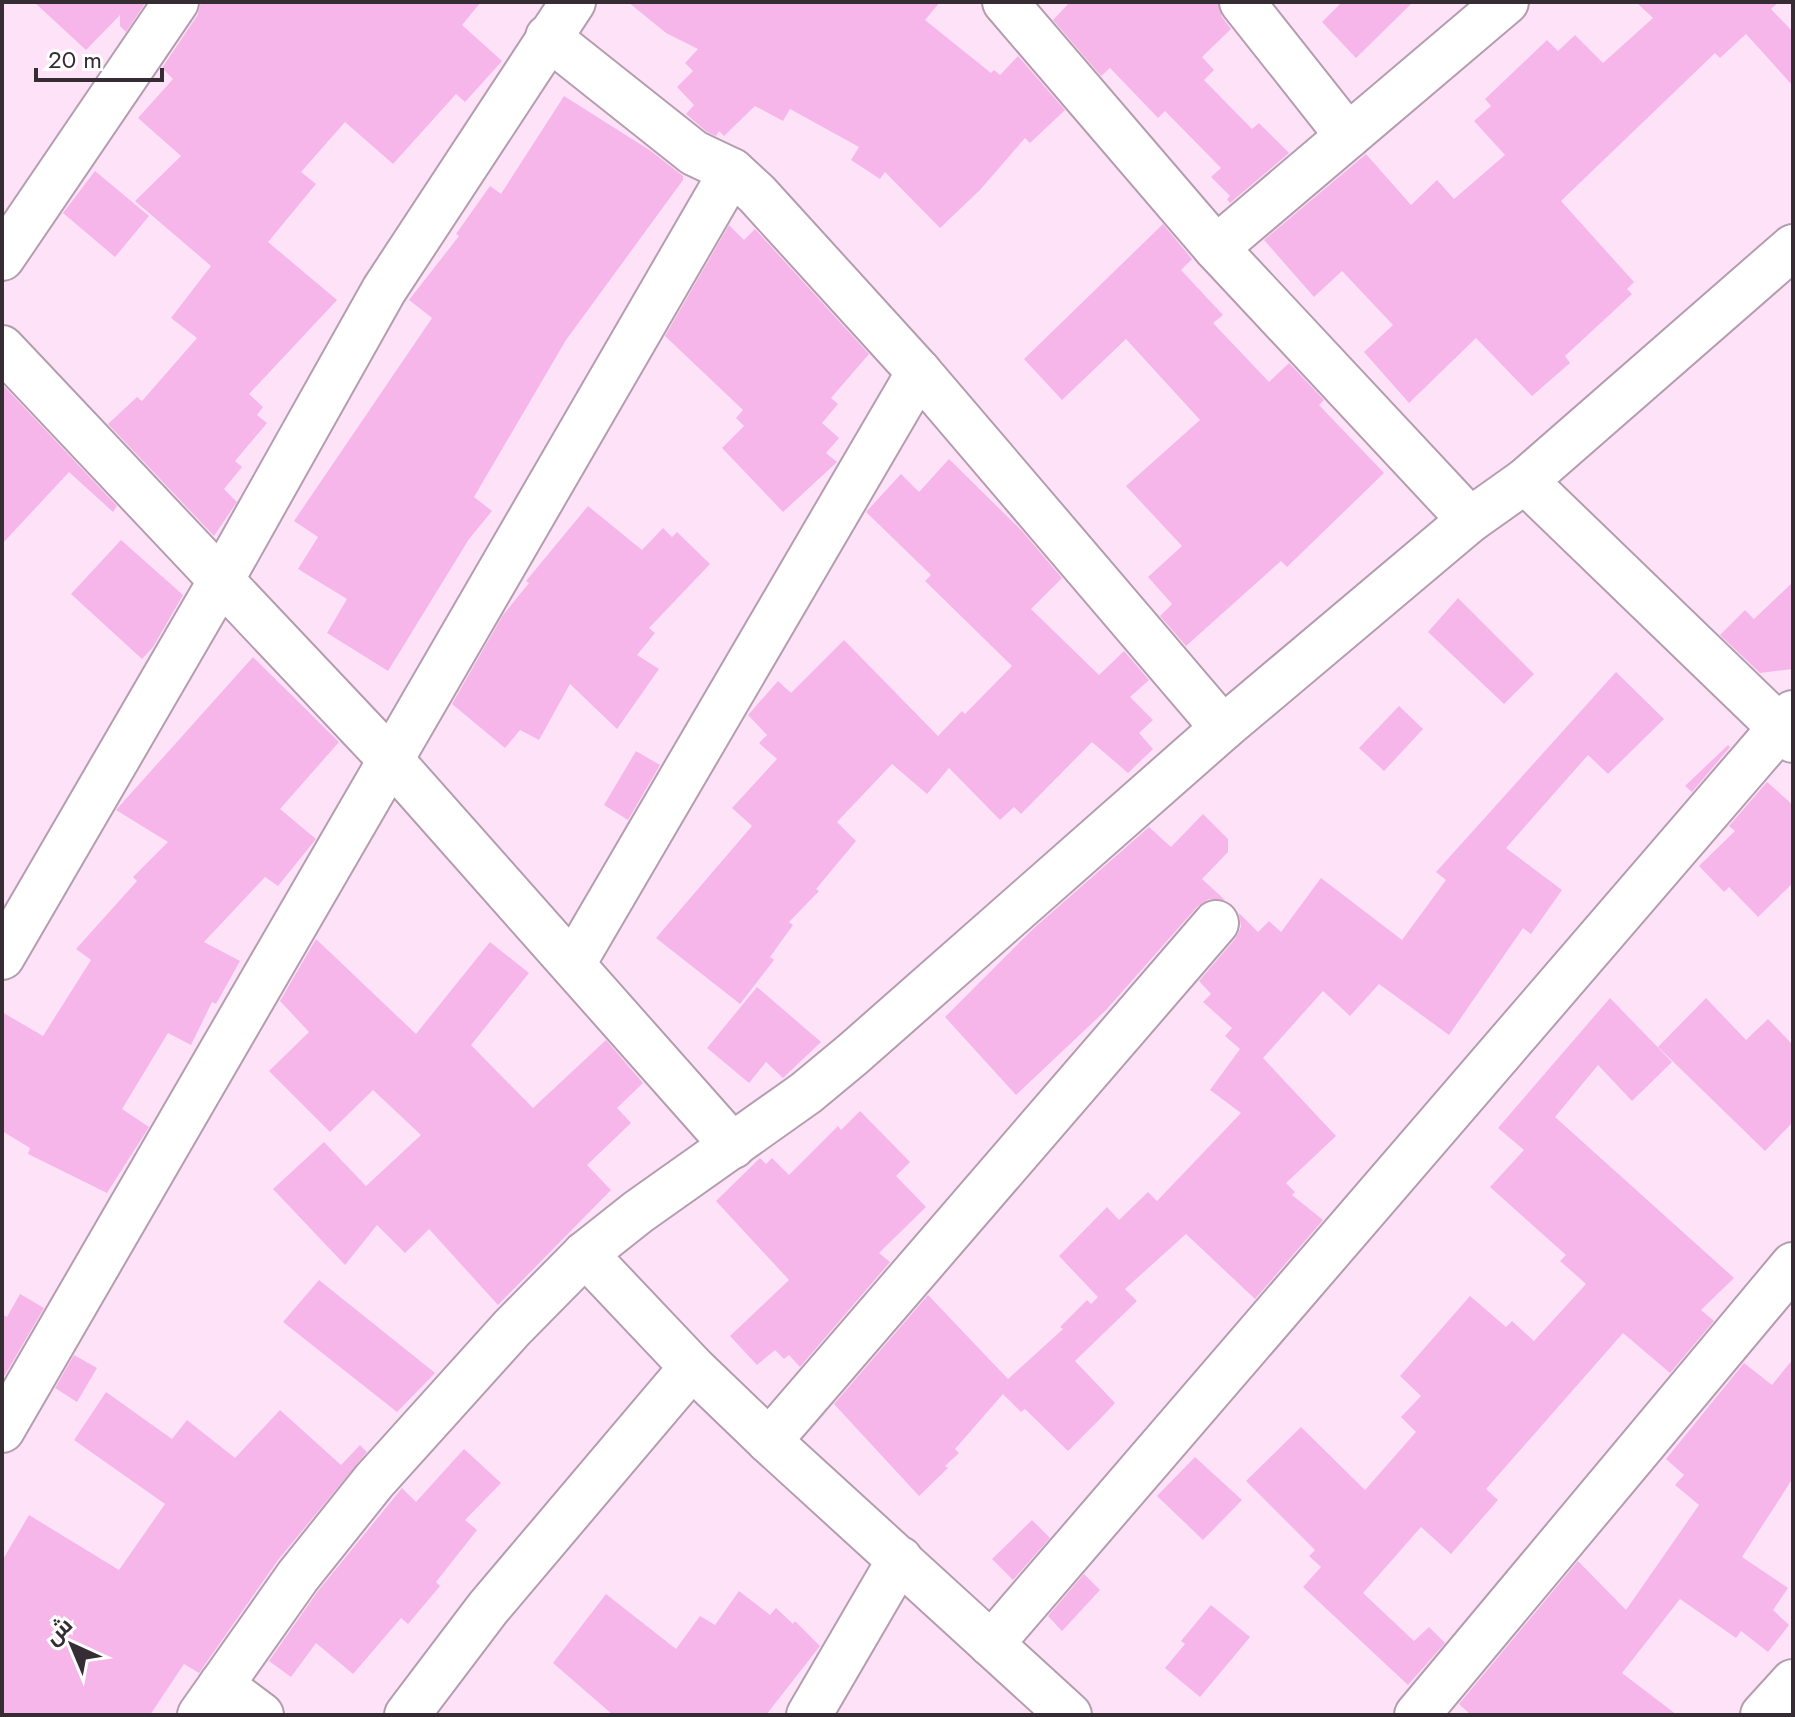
<svg xmlns="http://www.w3.org/2000/svg" width="1795" height="1717" font-family="Jost,Cairo,sans-serif">
  <rect width="100%" height="100%" fill="#fee3f8"/>
  <g fill="#f6b6e9">
    <path d="M 34,2 L 146,2 L 126,32 L 120,26 L 120,15 L 86,50 Z"/>
    <path d="M 201,2 L 481,2 L 462,25 L 502,61 L 465,102 L 456,94 L 393,164 L 345,122 L 301,172 L 316,184 L 268,242 L 337,300 L 249,394 L 263,407 L 257,415 L 267,423 L 235,461 L 242,467 L 224,489 L 237,502 L 214,536 L 108,424 L 137,397 L 142,401 L 197,338 L 171,318 L 211,266 L 135,201 L 181,156 L 138,118 L 173,79 L 162,68 L 197,16 Z"/>
    <path d="M 628,2 L 940,2 L 925,20 L 991,73 L 994,70 L 1000,75 L 1018,56 L 1065,110 L 1030,143 L 1025,138 L 980,190 L 940,228 L 885,172 L 880,179 L 851,160 L 859,147 L 790,109 L 783,121 L 755,106 L 724,136 L 719,131 L 716,136 L 707,132 L 686,114 L 694,105 L 677,87 L 693,71 L 685,63 L 698,49 L 666,33 Z"/>
    <path d="M 1070,2 L 1218,2 L 1222,17 L 1231,29 L 1202,57 L 1214,70 L 1204,80 L 1252,129 L 1259,123 L 1289,153 L 1230,203 L 1227,199 L 1230,196 L 1211,177 L 1221,168 L 1165,111 L 1158,118 L 1110,68 L 1101,76 L 1053,20 Z"/>
    <path d="M 1342,2 L 1413,2 L 1356,58 L 1322,22 Z"/>
    <path d="M 1636,2 L 1779,2 L 1771,9 L 1793,32 L 1793,86 L 1746,34 L 1720,58 L 1715,53 L 1561,201 L 1634,282 L 1627,289 L 1632,294 L 1565,356 L 1570,363 L 1532,396 L 1476,338 L 1409,403 L 1364,352 L 1393,325 L 1342,271 L 1314,297 L 1264,240 L 1366,154 L 1411,205 L 1437,180 L 1454,199 L 1505,155 L 1474,121 L 1491,106 L 1485,99 L 1547,40 L 1558,51 L 1575,35 L 1603,63 L 1653,18 Z"/>
    <path d="M 564,96 L 651,151 L 683,176 L 683,180 L 566,340 L 474,497 L 492,511 L 469,539 L 388,671 L 327,633 L 347,599 L 298,569 L 318,537 L 294,521 L 432,318 L 409,300 L 459,236 L 456,234 L 490,186 L 501,194 Z"/>
    <path d="M 95,171 L 149,216 L 115,257 L 63,213 Z"/>
    <path d="M 1163,224 L 1192,259 L 1181,270 L 1223,315 L 1213,323 L 1269,382 L 1289,363 L 1324,400 L 1319,405 L 1384,473 L 1287,567 L 1281,561 L 1186,646 L 1160,616 L 1172,604 L 1148,577 L 1182,546 L 1126,486 L 1200,420 L 1126,339 L 1062,400 L 1024,359 Z"/>
    <path d="M 729,225 L 744,240 L 755,229 L 869,354 L 831,398 L 838,404 L 822,423 L 839,438 L 826,453 L 837,462 L 783,512 L 722,448 L 744,426 L 736,418 L 743,410 L 665,336 Z"/>
    <path d="M 2,384 L 117,506 L 113,512 L 69,472 L 2,544 Z"/>
    <path d="M 949,459 L 1022,531 L 1062,578 L 1031,609 L 1099,675 L 1124,651 L 1149,680 L 1130,697 L 1153,720 L 1139,733 L 1153,749 L 1128,773 L 1092,742 L 1021,814 L 1014,807 L 1000,820 L 949,768 L 927,794 L 892,764 L 837,822 L 856,841 L 816,889 L 819,891 L 789,922 L 793,925 L 770,957 L 774,960 L 740,1004 L 656,938 L 752,826 L 732,808 L 777,759 L 759,743 L 767,735 L 748,715 L 778,681 L 791,693 L 844,640 L 938,736 L 962,711 L 965,714 L 1012,666 L 925,581 L 931,575 L 866,512 L 901,474 L 919,492 Z"/>
    <path d="M 588,506 L 642,550 L 663,528 L 672,537 L 677,532 L 710,564 L 649,628 L 655,633 L 637,655 L 659,669 L 617,729 L 570,684 L 539,740 L 520,730 L 505,748 L 452,704 L 503,615 L 529,583 L 526,581 Z"/>
    <path d="M 121,540 L 183,595 L 153,647 L 142,659 L 71,594 Z"/>
    <path d="M 1793,582 L 1793,669 L 1760,673 L 1720,635 L 1745,610 L 1754,619 Z"/>
    <path d="M 1458,598 L 1534,674 L 1504,704 L 1428,632 Z"/>
    <path d="M 253,657 L 339,742 L 280,809 L 316,839 L 278,886 L 265,877 L 204,942 L 240,961 L 216,1004 L 212,1002 L 191,1045 L 168,1033 L 122,1109 L 149,1127 L 107,1193 L 28,1154 L 30,1148 L 2,1131 L 2,1012 L 43,1036 L 91,960 L 76,949 L 137,881 L 133,877 L 168,842 L 116,810 Z"/>
    <path d="M 1616,672 L 1664,719 L 1608,774 L 1588,755 L 1506,848 L 1562,890 L 1531,934 L 1523,928 L 1449,1035 L 1379,984 L 1350,1016 L 1323,991 L 1263,1058 L 1336,1136 L 1286,1183 L 1295,1192 L 1292,1195 L 1323,1220 L 1255,1299 L 1186,1234 L 1125,1289 L 1137,1301 L 1075,1361 L 1115,1403 L 1100,1419 L 1068,1451 L 1025,1409 L 1021,1412 L 1003,1394 L 955,1449 L 959,1453 L 945,1466 L 948,1468 L 919,1496 L 834,1404 L 928,1295 L 1008,1379 L 1063,1329 L 1060,1327 L 1087,1300 L 1091,1304 L 1098,1297 L 1059,1256 L 1107,1207 L 1119,1220 L 1148,1192 L 1157,1201 L 1241,1113 L 1210,1090 L 1240,1049 L 1225,1036 L 1232,1028 L 1203,1002 L 1211,994 L 1199,981 L 1235,939 L 1241,927 L 1239,913 L 1258,932 L 1269,921 L 1281,932 L 1321,878 L 1402,940 L 1446,880 L 1436,872 Z"/>
    <path d="M 1399,706 L 1423,729 L 1384,771 L 1359,748 Z"/>
    <path d="M 1728,745 L 1730,747 L 1692,792 L 1685,786 Z"/>
    <path d="M 636,751 L 660,765 L 628,820 L 604,805 Z"/>
    <path d="M 1767,782 L 1793,805 L 1793,883 L 1758,917 L 1729,887 L 1724,892 L 1699,866 L 1735,831 L 1729,826 Z"/>
    <path d="M 1203,814 L 1228,839 L 1228,852 L 1202,879 L 1225,900 L 1209,899 L 1197,907 L 1106,1010 L 1016,1095 L 945,1017 L 1033,929 L 1149,827 L 1171,847 Z"/>
    <path d="M 316,939 L 416,1034 L 490,942 L 529,973 L 471,1045 L 533,1108 L 606,1040 L 643,1083 L 617,1108 L 631,1123 L 587,1165 L 611,1190 L 498,1305 L 429,1229 L 405,1253 L 377,1225 L 345,1265 L 273,1189 L 324,1142 L 366,1186 L 421,1135 L 373,1090 L 330,1132 L 269,1071 L 309,1032 L 280,1001 Z"/>
    <path d="M 757,987 L 821,1042 L 783,1078 L 766,1062 L 749,1083 L 707,1048 Z"/>
    <path d="M 1610,998 L 1672,1062 L 1632,1101 L 1598,1065 L 1555,1117 L 1734,1278 L 1701,1310 L 1714,1321 L 1670,1373 L 1623,1333 L 1486,1489 L 1498,1500 L 1451,1554 L 1421,1527 L 1363,1593 L 1414,1641 L 1429,1627 L 1445,1643 L 1408,1685 L 1303,1587 L 1321,1567 L 1309,1556 L 1315,1550 L 1246,1481 L 1301,1427 L 1365,1490 L 1416,1432 L 1401,1417 L 1421,1396 L 1400,1376 L 1470,1296 L 1506,1327 L 1512,1321 L 1534,1341 L 1586,1284 L 1560,1261 L 1566,1255 L 1490,1187 L 1524,1150 L 1498,1128 Z"/>
    <path d="M 1706,998 L 1746,1040 L 1768,1019 L 1793,1045 L 1793,1122 L 1765,1151 L 1658,1047 Z"/>
    <path d="M 860,1111 L 910,1162 L 896,1176 L 926,1207 L 879,1253 L 890,1262 L 800,1367 L 789,1355 L 784,1359 L 775,1350 L 757,1365 L 730,1336 L 789,1280 L 716,1201 L 760,1158 L 766,1164 L 772,1158 L 789,1175 L 838,1126 L 841,1130 Z"/>
    <path d="M 319,1280 L 435,1373 L 397,1412 L 283,1322 Z"/>
    <path d="M 20,1294 L 44,1308 L 2,1380 L 2,1314 L 7,1317 Z"/>
    <path d="M 74,1355 L 97,1368 L 77,1402 L 55,1388 Z"/>
    <path d="M 1793,1359 L 1793,1478 L 1742,1557 L 1788,1588 L 1773,1610 L 1789,1625 L 1768,1652 L 1741,1631 L 1736,1638 L 1680,1599 L 1622,1673 L 1677,1715 L 1471,1715 L 1459,1704 L 1578,1561 L 1626,1610 L 1699,1505 L 1675,1485 L 1684,1475 L 1666,1459 L 1744,1363 L 1772,1385 Z"/>
    <path d="M 106,1392 L 172,1439 L 187,1420 L 235,1458 L 280,1410 L 341,1465 L 360,1445 L 367,1452 L 278,1560 L 199,1673 L 184,1664 L 150,1715 L 2,1715 L 2,1561 L 29,1515 L 119,1570 L 165,1504 L 74,1440 Z"/>
    <path d="M 464,1449 L 501,1483 L 465,1520 L 477,1530 L 436,1582 L 440,1586 L 408,1624 L 401,1618 L 353,1674 L 316,1643 L 291,1677 L 269,1661 L 318,1591 L 402,1488 L 416,1502 Z"/>
    <path d="M 1195,1457 L 1242,1500 L 1203,1540 L 1157,1496 Z"/>
    <path d="M 1032,1520 L 1050,1538 L 1013,1580 L 992,1559 Z"/>
    <path d="M 1084,1574 L 1100,1590 L 1062,1631 L 1048,1616 Z"/>
    <path d="M 739,1591 L 770,1615 L 776,1608 L 793,1624 L 795,1621 L 820,1646 L 766,1715 L 613,1715 L 553,1663 L 606,1594 L 676,1649 L 700,1616 L 715,1625 Z"/>
    <path d="M 1211,1605 L 1250,1637 L 1200,1697 L 1165,1668 L 1185,1644 L 1181,1641 Z"/>
  </g>
  <g fill="none" stroke-linecap="round" stroke-linejoin="round">
    <g stroke="#b59db0" stroke-width="48">
      <g id="street">
        <path d="M 1005,2 L 1216,248 L 1470,520"/>
        <path d="M 1242,2 L 1348,136"/>
        <path d="M 548,37 L 694,153 L 732,171 L 757,194 L 919,372 L 1223,728"/>
        <path d="M 1216,248 L 1506,2"/>
        <path d="M 2,258 L 176,2"/>
        <path d="M 2,348 L 389,758 L 733,1146"/>
        <path d="M 1525,481 L 1793,740"/>
        <path d="M 2,957 L 220,582 L 384,290 L 573,2"/>
        <path d="M 574,962 L 919,372"/>
        <path d="M 585,1254 L 692,1367 L 769,1441 L 1069,1715"/>
        <path d="M 2,1430 L 732,171"/>
        <path d="M 769,1441 L 1216,923"/>
        <path d="M 991,1644 L 1793,713"/>
        <path d="M 221,1685 L 261,1715"/>
        <path d="M 200,1715 L 298,1576 L 374,1481 L 512,1328 L 585,1254 L 638,1212 L 806,1093 L 853,1054 L 1223,728 L 1470,520 L 1525,481 L 1793,247"/>
        <path d="M 407,1715 L 488,1608 L 692,1367"/>
        <path d="M 809,1715 L 900,1559"/>
        <path d="M 1417,1715 L 1793,1265"/>
        <path d="M 1763,1715 L 1793,1682"/>
      </g>
    </g>
    <use href="#street" stroke="#fff" stroke-width="44"/>
  </g>
  <rect width="1795" height="1717" fill="none" stroke="#362c34" stroke-width="8"/>
  <g transform="translate(72 1645) rotate(316)" stroke="#ffffff" stroke-width="6" paint-order="stroke">
  <path d="M0-6L14 30L0 20L-14 30Z" fill="#362c34"/>
  <text y="-12" font-size="22" font-weight="bold" text-anchor="middle" fill="#362c34">ش</text>
  </g>
  <path d="M36 68v12h126v-12" fill="none" stroke="#362c34" stroke-width="4"/>
  <text x="48" y="68" font-size="24" fill="#362c34" stroke="#ffffff" stroke-width="6" paint-order="stroke">20 m</text>
</svg>
